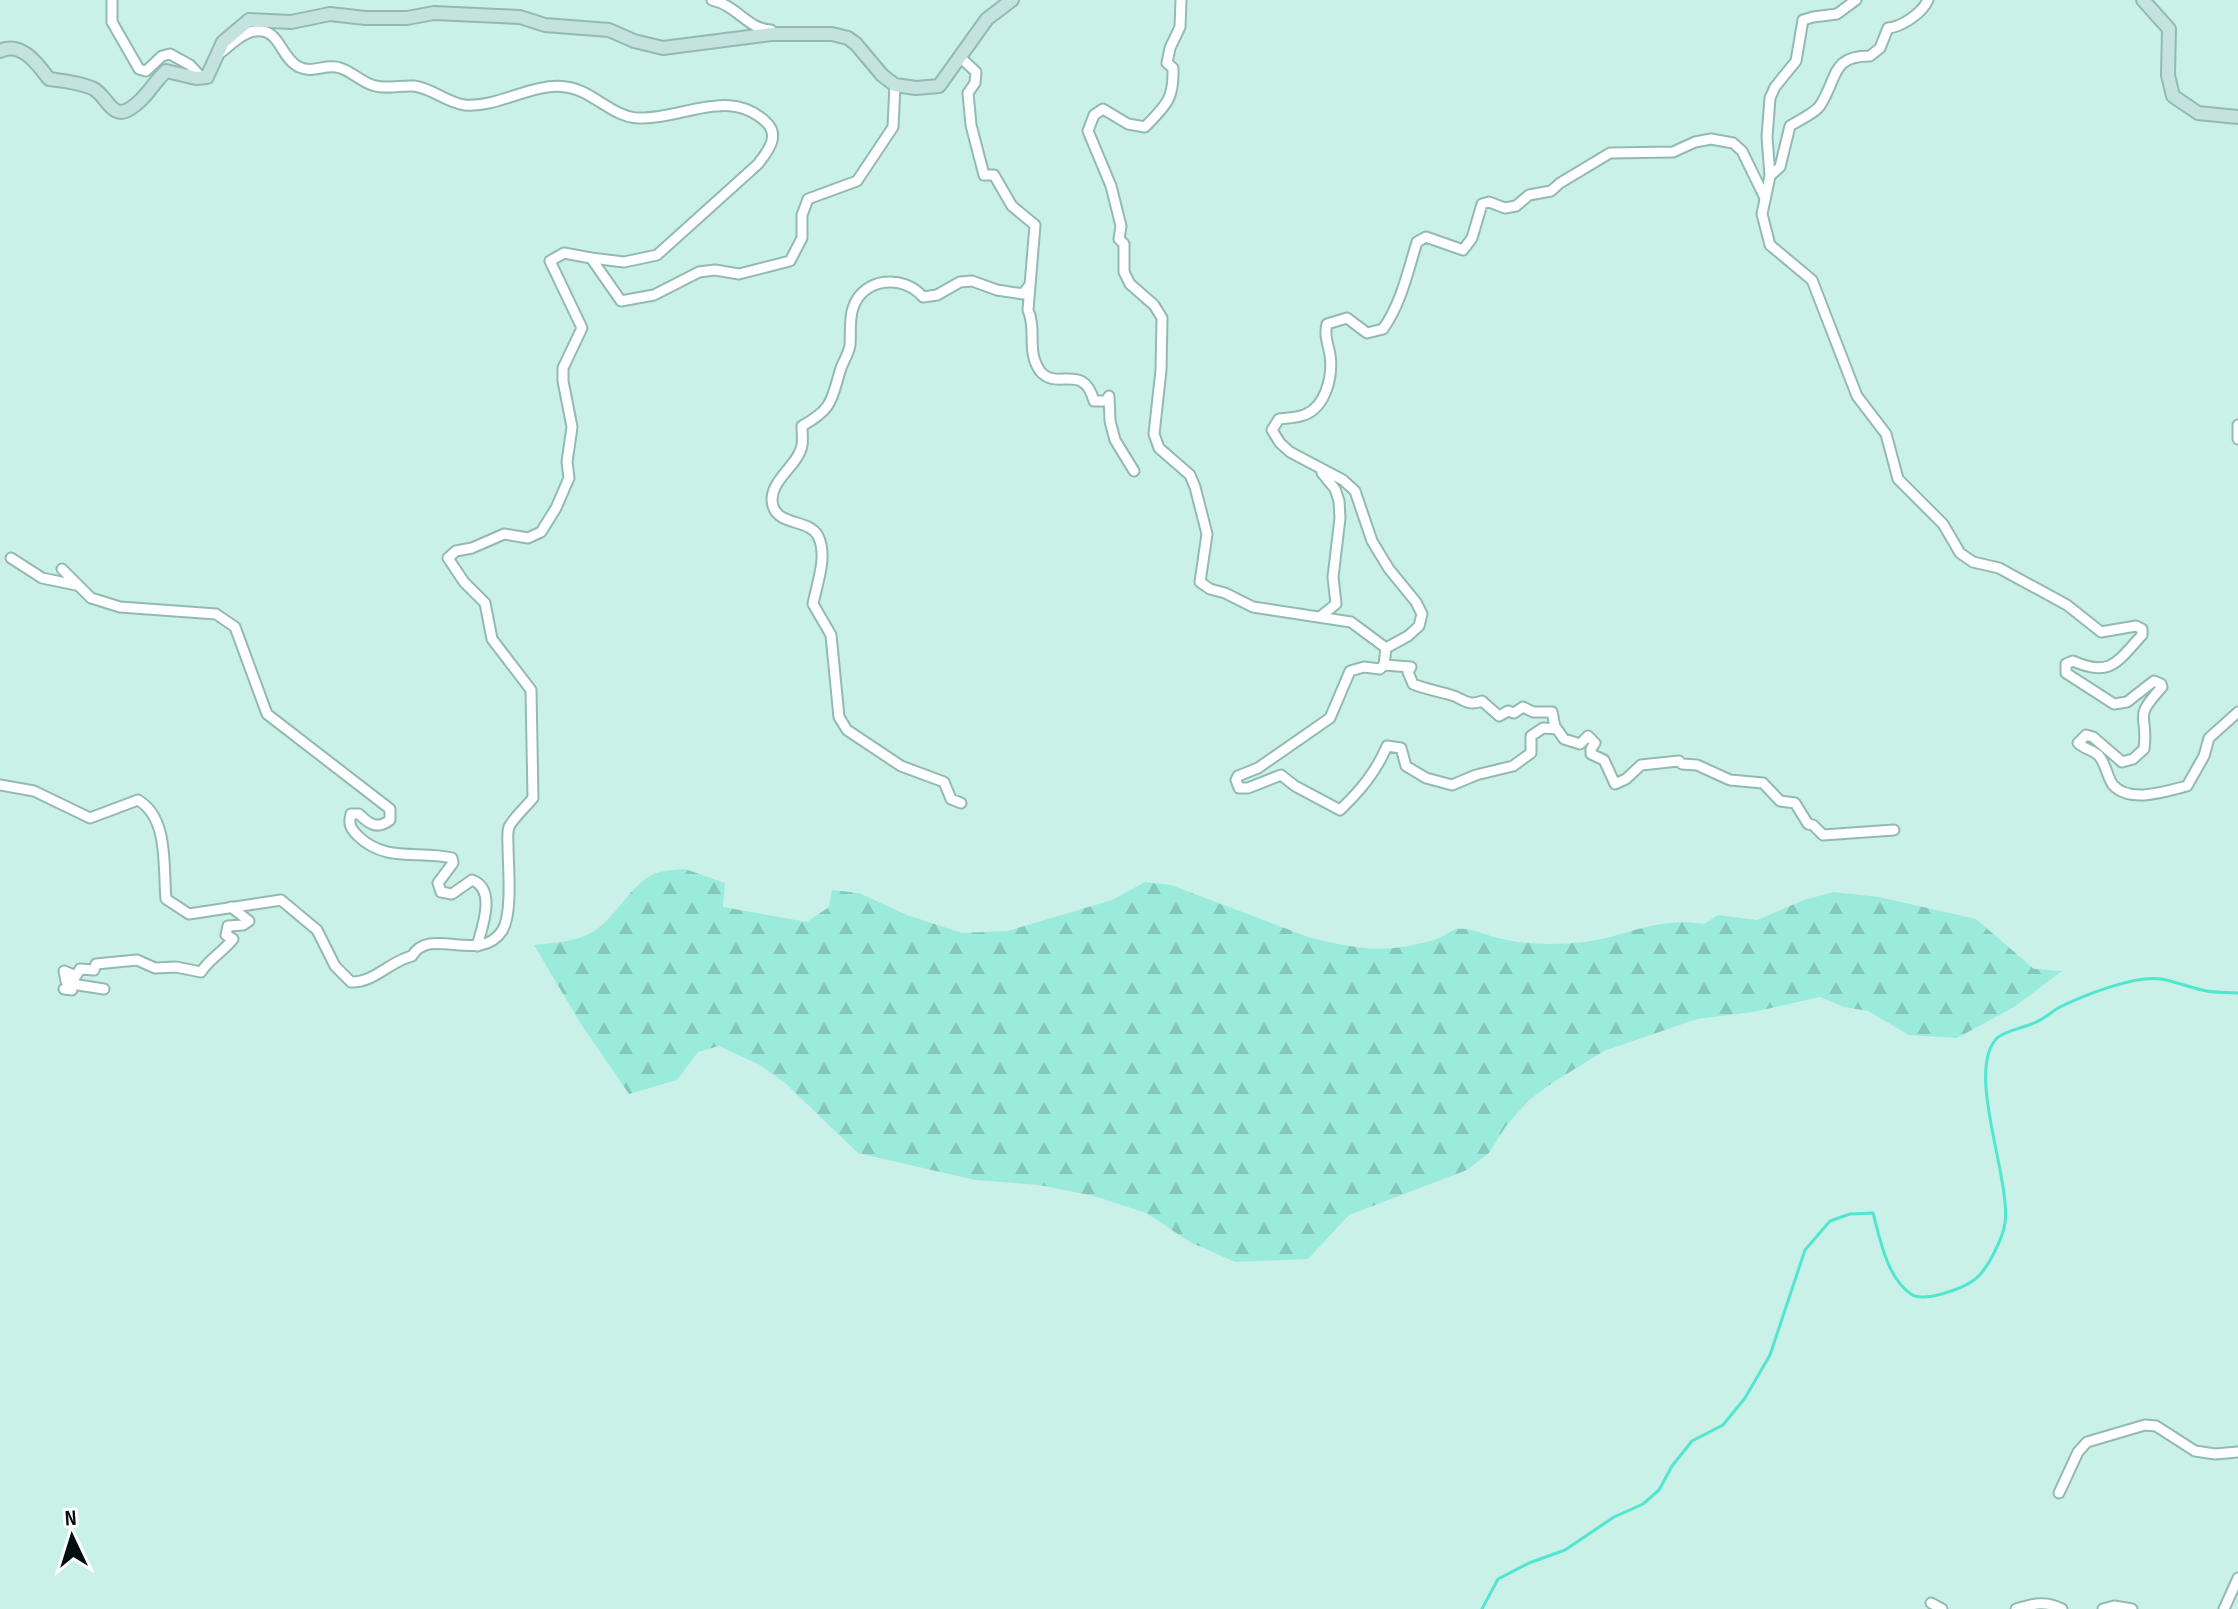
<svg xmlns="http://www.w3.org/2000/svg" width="2238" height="1609" font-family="'Sofia Sans Condensed',sans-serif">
  <defs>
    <pattern id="forest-firs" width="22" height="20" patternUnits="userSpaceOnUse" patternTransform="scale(2)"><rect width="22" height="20" fill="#9bebdc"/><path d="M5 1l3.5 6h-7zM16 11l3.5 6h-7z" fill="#84c8bc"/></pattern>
  </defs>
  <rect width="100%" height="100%" fill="#c9f1e8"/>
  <path fill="url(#forest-firs)" d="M 685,869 L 725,883 L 723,907 L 807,922 L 829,907 L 832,890 L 859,893 L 907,915 L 962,933 L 1008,931 L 1112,900 L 1145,882 L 1171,885 L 1308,937 C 1342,946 1382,954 1417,944 C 1425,942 1433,941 1441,937 C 1446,935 1451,930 1457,929 C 1471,927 1485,935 1498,938 C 1525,945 1557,945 1584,942 C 1629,936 1656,916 1704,924 L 1718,915 L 1757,920 L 1804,900 L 1833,892 L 1879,897 L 1976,919 L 2034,969 L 2062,971 L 2014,1007 L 1957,1038 L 1909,1035 L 1868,1011 L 1844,1007 L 1820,997 L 1753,1012 L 1697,1019 L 1604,1051 L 1552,1083 L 1529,1100 L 1506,1126 L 1489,1153 L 1467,1170 L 1349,1215 L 1308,1259 L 1235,1262 L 1190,1242 L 1146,1213 L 1094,1196 L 1039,1185 L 975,1180 L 858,1153 L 785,1083 L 760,1065 L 719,1046 L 698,1052 L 677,1080 L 629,1094 L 581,1024 L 534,945 C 552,943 573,942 589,934 C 615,921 629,885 654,874 C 663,870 675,870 685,869 Z"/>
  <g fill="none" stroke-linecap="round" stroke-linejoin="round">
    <path stroke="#51e6d0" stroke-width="3" d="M 1482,1609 L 1498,1579 L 1529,1563 L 1565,1550 L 1614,1517 L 1643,1504 L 1659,1490 L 1672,1466 L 1692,1441 L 1723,1425 L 1745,1398 L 1770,1355 L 1805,1250 L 1830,1221 L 1850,1214 L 1873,1213 C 1880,1239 1887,1278 1911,1294 C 1923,1303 1962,1289 1974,1280 C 1987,1271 2003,1238 2005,1223 C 2011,1177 1965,1071 1997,1038 C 2006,1030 2025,1028 2036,1022 C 2046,1018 2053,1010 2062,1006 C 2085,995 2135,975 2161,979 C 2174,981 2188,987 2202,990 C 2213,993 2226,992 2238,993"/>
    <g stroke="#93bab2" stroke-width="13">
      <g id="street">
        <path d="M 112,0 L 112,22 L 139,69 L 146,71 L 162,56 L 170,54 L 190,65 L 201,77"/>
        <path d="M 712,0 C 738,6 747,29 771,30"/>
        <path d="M 1181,0 L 1180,27 L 1170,48 L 1167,63 L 1173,68 C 1174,100 1166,105 1145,127 L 1128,124 L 1103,109 L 1094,115 L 1088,131 L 1111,186 L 1121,226 L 1119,239 L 1124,244 L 1124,272 L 1130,284 L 1154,305 L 1162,318 L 1161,370 L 1154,434 L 1159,448 L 1190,475 L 1195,487 L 1207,534 L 1200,582 L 1210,589 L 1225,593 L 1253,607 L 1351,622 L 1386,648 L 1384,665"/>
        <path d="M 1856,0 L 1837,14 L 1813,17 L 1803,20 L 1796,61 L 1775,87 L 1770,98 L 1767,137 L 1770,176 L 1762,214 L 1770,245 L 1812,280 L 1857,396 L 1886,434 L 1898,479 L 1943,524 L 1960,553 L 1973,562 L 1999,568 L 2067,605 L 2101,632 L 2136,626 L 2142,629 L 2142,635 C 2118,661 2111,678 2073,661 L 2066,664 L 2066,673 L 2114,704 L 2127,702 L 2154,681 L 2161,684 L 2162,687 C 2131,721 2149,712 2144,749 L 2133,759 L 2122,762 L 2093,737 L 2086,735 L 2078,743 C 2084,749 2094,750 2099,756 C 2106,764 2107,777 2113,785 C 2130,804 2167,791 2187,786 L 2204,756 L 2209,738 L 2238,712"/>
        <path d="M 220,53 C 231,45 246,28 262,31 C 280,33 282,59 299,67 C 313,74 326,63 340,68 C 351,71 360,81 372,85 C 386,90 400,85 414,86 C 432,88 447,103 465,105 C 499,108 532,82 566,87 C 592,90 612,117 638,118 C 682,120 728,86 766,122 C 781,136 767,152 758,164 L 657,255 L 624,262 L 591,258"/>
        <path d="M 961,58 L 976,72 L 975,83 L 968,93 L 971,125 L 984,175 L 994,175 L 1012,206 L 1035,225 L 1028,310 C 1037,330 1026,351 1040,371 C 1057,392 1083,361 1094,401 L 1106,401 L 1109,396 L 1110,421 L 1115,440 L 1134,471"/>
        <path d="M 1770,176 L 1780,167 L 1790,126 C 1799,120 1816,113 1821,104 C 1838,77 1831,56 1870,56 L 1880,48 L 1888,28 C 1902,27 1922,13 1928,0"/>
        <path d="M 2238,425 L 2238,439"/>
        <path d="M 11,558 L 42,578 L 76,585"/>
        <path d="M 62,569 L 91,598 L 120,607 L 216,614 L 235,627 L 267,714 L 390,809 L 390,820 C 377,830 369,824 359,814 L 351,814 C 348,824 351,829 358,836 C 386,863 418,850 452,858 L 453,863 L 438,883 L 441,892 L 452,894 L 472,880 C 497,889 482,928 477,946"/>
        <path d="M 1321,616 L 1336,604 L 1333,577 L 1340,518 L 1339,501 L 1335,489 L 1322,473"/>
        <path d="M 1386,648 L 1408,636 L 1419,626 L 1422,614 L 1416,602 L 1389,569 L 1372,541 L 1355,491 L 1343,480 L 1290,452 L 1280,443 L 1272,430 L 1279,419 C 1286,418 1296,418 1304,415 C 1326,407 1333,376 1330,355 C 1328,343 1324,336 1327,324 L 1347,318 L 1367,333 L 1383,329 C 1401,304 1408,271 1417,242 L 1426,237 L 1463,250 L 1472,238 L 1482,204 L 1489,202 L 1505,208 L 1516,206 L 1529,195 L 1551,191 L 1560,183 L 1610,153 L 1673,152 L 1695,142 L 1711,139 L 1733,143 L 1742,151 L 1765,198"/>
        <path d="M 1557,729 L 1543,728 L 1531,736 L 1531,753 L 1513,766 L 1476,775 L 1452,785 L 1426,778 L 1406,766 L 1401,748 L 1387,746 C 1376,772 1360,791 1340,810 L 1295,786 L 1281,775 L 1248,788 L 1239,788 L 1236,780 L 1238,776 L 1258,768 L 1330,718 L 1350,671 L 1364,667 L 1380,669 L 1384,665 L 1411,667 L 1408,672 L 1413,684 C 1425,689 1438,691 1451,695 C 1463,698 1467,707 1482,701 L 1499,716 L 1508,711 L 1514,713 L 1523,707 L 1533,712 L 1552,712 L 1555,727 L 1557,729 L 1564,739 L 1580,744 L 1588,736 L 1595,743 L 1591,749 L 1591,754 L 1604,760 L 1615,784 L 1626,779 L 1641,765 L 1679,761 L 1682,764 L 1697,765 L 1730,780 L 1763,783 L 1780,801 L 1795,803 L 1808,824 L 1813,825 L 1823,835 L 1894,830"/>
        <path d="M 0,785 L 34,791 L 90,818 L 138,800 C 169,818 163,867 166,899 L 189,914 L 281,900 L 317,930 L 335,966 L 351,982 C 374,983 390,961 412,956 C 430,925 479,965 502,931 C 513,914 508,866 508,845 C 508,840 507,832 509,827 C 514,817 526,807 533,798 L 531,690 L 492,639 L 485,603 L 464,582 L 448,558 L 456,551 L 472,548 L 504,534 L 528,538 L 541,532 L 556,508 L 569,478 L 567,462 L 572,427 L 563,381 L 563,368 L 582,328 L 550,261 L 564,253 L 591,258 L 621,301 L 654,295 L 699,272 L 715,270 L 739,274 L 790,261 L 802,238 L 802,215 L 808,199 L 857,181 L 893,127 L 895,85"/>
        <path d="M 961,803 L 951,799 L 944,782 L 901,766 L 847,730 L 839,717 L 831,635 L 813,604 C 817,583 828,556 818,536 C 809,519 779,526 773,506 C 766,482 799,466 802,445 C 803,439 802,432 802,426 C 834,408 831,400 841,368 C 844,360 849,353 850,345 C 851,333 849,319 853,308 C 863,277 904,274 923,297 L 937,295 L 960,282 L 972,281 L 997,290 L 1023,294 L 1029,286"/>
        <path d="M 66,976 L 78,985 L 104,989"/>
        <path d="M 64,989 L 72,990 L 66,981 L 64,971 L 76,976 L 80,969 L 94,970 L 96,964 L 137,960 L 155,968 L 176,967 L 201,972 C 210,958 223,952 233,939 L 226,935 L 228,926 L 243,925 L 249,921 L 231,907"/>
        <path d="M 2059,1493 L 2078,1452 L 2087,1442 L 2145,1425 L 2156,1426 L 2195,1451 L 2215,1454 L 2238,1452"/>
        <path d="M 1931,1603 L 1942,1609"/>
        <path d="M 2016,1609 C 2033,1604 2045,1600 2062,1609"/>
        <path d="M 2103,1609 L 2114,1606 L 2132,1609"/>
        <path d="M 2224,1609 L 2238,1578"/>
      </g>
    </g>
    <g stroke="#93bab2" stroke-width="16">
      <g id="secondary">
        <path d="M 2143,0 L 2169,29 L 2168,75 L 2173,96 L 2198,113 L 2238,117"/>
        <path d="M 0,51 C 21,41 37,63 49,79 C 64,81 78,82 92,88 C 107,94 111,122 131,108 C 146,99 153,83 166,71 L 196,78 L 207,77 L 223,42 L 249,20 L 291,22 L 330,14 L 365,18 L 407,18 L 434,13 L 520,17 L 545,25 L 609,30 L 634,41 L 663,48 L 772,34 L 832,34 L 848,38 L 856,44 L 882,75 L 895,85 L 916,88 L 939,86 L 987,19 L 1012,0"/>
      </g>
    </g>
    <use href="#street" stroke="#fff" stroke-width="9"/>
    <use href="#secondary" stroke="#c4e2de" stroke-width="12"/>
  </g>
  <g transform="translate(72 1537) rotate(356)" stroke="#ffffff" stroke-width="6" paint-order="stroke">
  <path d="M0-6L14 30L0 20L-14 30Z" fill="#030f0d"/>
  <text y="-12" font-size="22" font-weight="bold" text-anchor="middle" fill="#030f0d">N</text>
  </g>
</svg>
